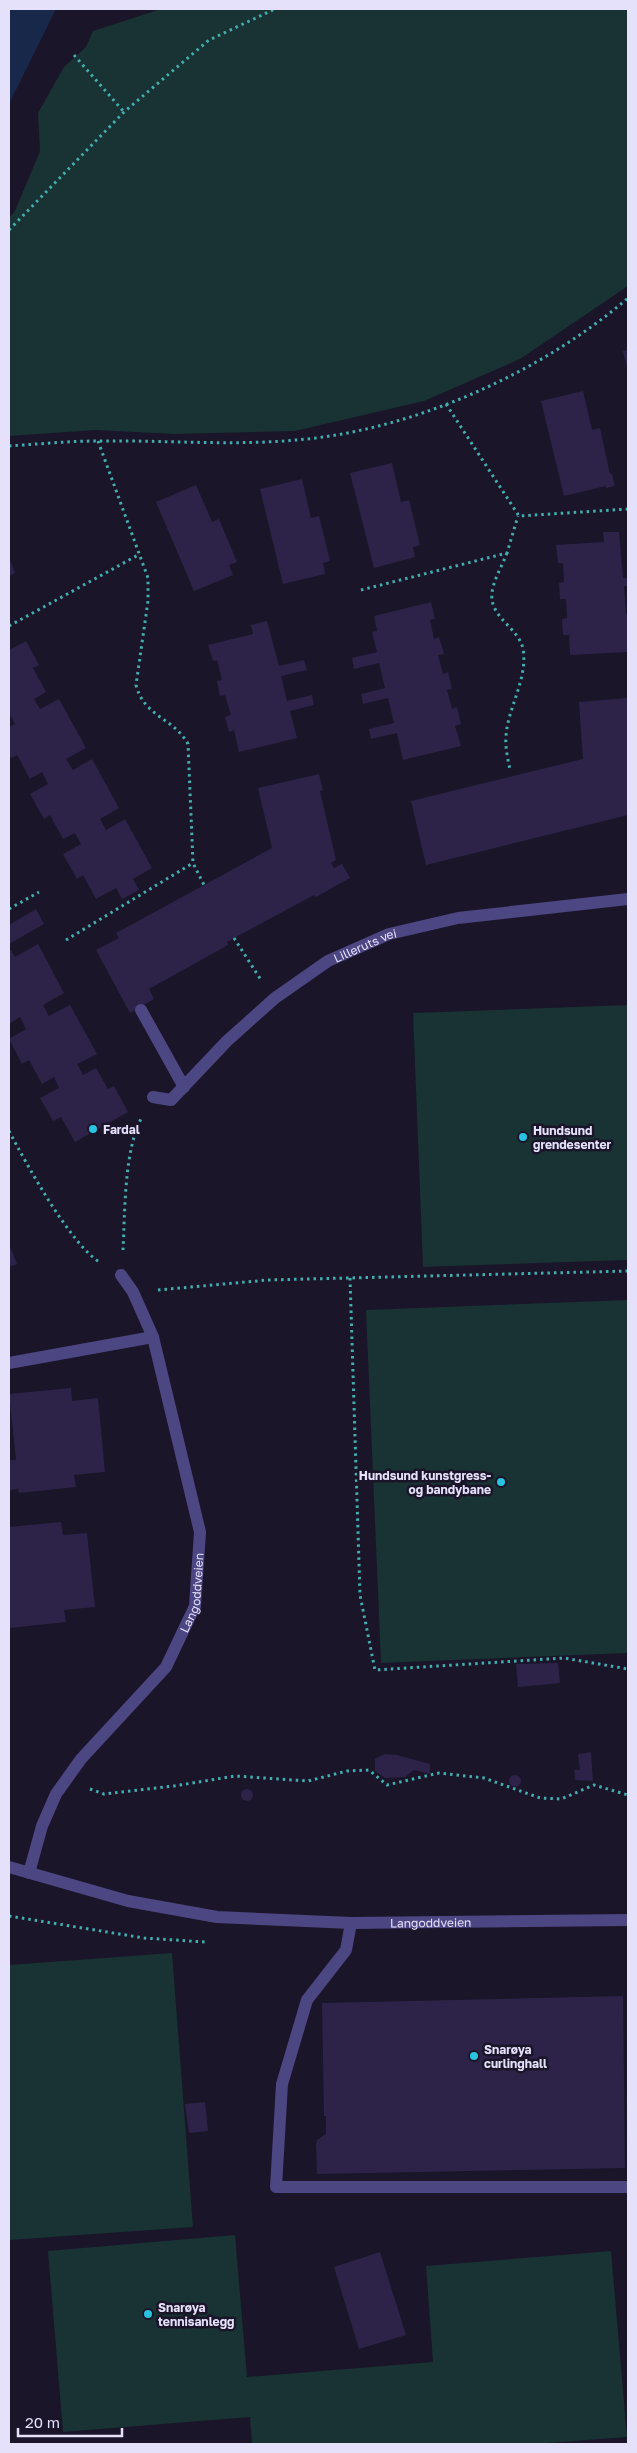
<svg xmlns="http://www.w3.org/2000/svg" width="637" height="2453" font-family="'Golos Text',sans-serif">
  <rect width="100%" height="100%" fill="#1a1529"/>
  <g fill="#193233">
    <path d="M 161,9 L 628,9 L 628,286 L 520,359 L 424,401 L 295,431 L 174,434 L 96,430 L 9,436 L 9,218 L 15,211 L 40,151 L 38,113 L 64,67 L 86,47 L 93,31 Z"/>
    <path d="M 628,1005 L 628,1260 L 423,1267 L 413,1013 Z"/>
    <path d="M 628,1300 L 628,1653 L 381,1663 L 366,1310 Z"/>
    <path d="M 172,1953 L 193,2227 L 9,2240 L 9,1965 Z"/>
    <path d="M 235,2235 L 247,2377 L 433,2362 L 426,2266 L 611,2251 L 627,2437 L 534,2444 L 252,2444 L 250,2417 L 63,2432 L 48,2251 Z"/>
  </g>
  <path fill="#17284b" d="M 9,9 L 56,9 L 9,104 Z"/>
  <g fill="#2d2348">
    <path d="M 628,350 L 628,371 L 623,351 Z"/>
    <path d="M 583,391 L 592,430 L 600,428 L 610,474 L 612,474 L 615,486 L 606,488 L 606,486 L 564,496 L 541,401 Z"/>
    <path d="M 392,463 L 401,502 L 409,500 L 420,545 L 413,547 L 415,557 L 374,568 L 350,473 Z"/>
    <path d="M 302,479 L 311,518 L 319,516 L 330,561 L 323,563 L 325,574 L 283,584 L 260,489 Z"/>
    <path d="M 196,485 L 212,522 L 219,519 L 237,562 L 229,565 L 233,575 L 194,591 L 156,502 Z"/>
    <path d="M 603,532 L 619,532 L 623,578 L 628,578 L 628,586 L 624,586 L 626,614 L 628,614 L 628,652 L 570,655 L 569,635 L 563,635 L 562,619 L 567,618 L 566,599 L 560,599 L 559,583 L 564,582 L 563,563 L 558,563 L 556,545 L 604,542 Z"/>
    <path d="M 9,557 L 15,573 L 9,576 Z"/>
    <path d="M 431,602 L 435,619 L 430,620 L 434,639 L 439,637 L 444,654 L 438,655 L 443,674 L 448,672 L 452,689 L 447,690 L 452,709 L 457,707 L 461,724 L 455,726 L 461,746 L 403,760 L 397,733 L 371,739 L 369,729 L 394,723 L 388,698 L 363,704 L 361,694 L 385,688 L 379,663 L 354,669 L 352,658 L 377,652 L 372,632 L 377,631 L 374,616 Z"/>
    <path d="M 267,621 L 279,666 L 304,660 L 307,670 L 281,676 L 287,701 L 312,695 L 314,705 L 290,711 L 297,738 L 239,752 L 234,730 L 229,732 L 225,717 L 231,715 L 225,695 L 220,696 L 217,681 L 222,680 L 217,660 L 213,661 L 208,645 L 253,634 L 251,625 Z"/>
    <path d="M 26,641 L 39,665 L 33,668 L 46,692 L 34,699 L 40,709 L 59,699 L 86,748 L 66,759 L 73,770 L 92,759 L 119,808 L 100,819 L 106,830 L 125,819 L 152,868 L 133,879 L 139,890 L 122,899 L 116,888 L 96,899 L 83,875 L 77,879 L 63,854 L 81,844 L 75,833 L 63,839 L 50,815 L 44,819 L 30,794 L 48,784 L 42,772 L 30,779 L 17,755 L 11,758 L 9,755 L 9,727 L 15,724 L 9,713 L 9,650 Z"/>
    <path d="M 628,698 L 628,815 L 426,865 L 411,801 L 583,759 L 579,702 Z"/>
    <path d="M 319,774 L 323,790 L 320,791 L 336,860 L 331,863 L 334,868 L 342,864 L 350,878 L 316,897 L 314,895 L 234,938 L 227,942 L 228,945 L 149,989 L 154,999 L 130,1013 L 96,950 L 119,938 L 116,933 L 272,848 L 258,788 Z"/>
    <path d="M 36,909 L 44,924 L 9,944 L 9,925 Z"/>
    <path d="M 38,944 L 64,993 L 43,1005 L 49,1016 L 70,1005 L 97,1054 L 77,1064 L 83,1075 L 96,1068 L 108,1089 L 114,1086 L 128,1112 L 75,1142 L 61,1117 L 53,1121 L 40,1098 L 59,1088 L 54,1077 L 42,1084 L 29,1060 L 22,1064 L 9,1039 L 26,1029 L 20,1017 L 9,1024 L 9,952 L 11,950 L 15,957 Z"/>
    <path d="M 9,1244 L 17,1264 L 9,1267 Z"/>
    <path d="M 71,1388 L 72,1401 L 98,1398 L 105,1472 L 74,1475 L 76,1487 L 19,1493 L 18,1489 L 10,1490 L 9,1460 L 16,1460 L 9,1394 Z"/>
    <path d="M 61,1522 L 63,1535 L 87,1533 L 95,1607 L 64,1610 L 66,1622 L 9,1628 L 9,1527 Z"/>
    <path d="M 558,1663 L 560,1683 L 518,1687 L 516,1664 Z"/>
    <path d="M 591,1752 L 593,1781 L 575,1780 L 574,1770 L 580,1770 L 578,1754 Z"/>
    <path d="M 384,1754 L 397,1755 L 430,1764 L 430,1774 L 414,1770 L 405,1777 L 385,1778 L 375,1771 L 375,1759 Z"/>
    <circle cx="515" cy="1781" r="6"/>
    <circle cx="247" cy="1795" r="6"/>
    <path d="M 623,1996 L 625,2168 L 317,2174 L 316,2144 L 317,2140 L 326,2134 L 326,2116 L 324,2116 L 322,2003 Z"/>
    <path d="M 205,2102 L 208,2131 L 189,2133 L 185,2104 Z"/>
    <path d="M 380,2252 L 406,2335 L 359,2349 L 334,2267 Z"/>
  </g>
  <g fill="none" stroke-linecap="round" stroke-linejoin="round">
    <g stroke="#42aeae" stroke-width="3" stroke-dasharray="2.5 4" stroke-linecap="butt">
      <path d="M 74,55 L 124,112"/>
      <path d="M 9,230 L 124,112 L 209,40 L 275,9"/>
      <path d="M 446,404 L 519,516 L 628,509"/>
      <path d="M 98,441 L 148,578 L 148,601 L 136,685 C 144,717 174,718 188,744 L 193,863 L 204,885"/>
      <path d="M 9,446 C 39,444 69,441 99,441 C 165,440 231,446 296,440 C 411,431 541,373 628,298"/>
      <path d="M 507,553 C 502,566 493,581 492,593 C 489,617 519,628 523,649 C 528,679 508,707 506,736 C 505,748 508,759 510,770"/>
      <path d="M 361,590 L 507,553 L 518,516"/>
      <path d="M 9,626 L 140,554"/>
      <path d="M 9,909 L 39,892"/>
      <path d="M 234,938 L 261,980"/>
      <path d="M 66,940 L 193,863"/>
      <path d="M 9,1131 C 26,1163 71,1246 101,1263"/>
      <path d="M 123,1250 C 125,1213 124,1149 142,1117"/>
      <path d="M 350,1278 L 360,1595 L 375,1670 L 564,1658 L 628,1669"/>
      <path d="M 158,1290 L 268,1280 L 628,1271"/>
      <path d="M 90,1789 L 104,1794 L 174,1786 L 235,1776 L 308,1781 L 347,1771 L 369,1770 L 387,1785 L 439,1773 L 484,1778 L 540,1798 L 561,1799 L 594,1785 L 628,1795"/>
      <path d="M 9,1916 L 144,1938 L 205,1942"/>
    </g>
    <g stroke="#4c4682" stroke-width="12">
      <path d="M 141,1010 L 184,1087"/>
      <path id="s1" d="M 153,1097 L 171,1100 L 227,1041 L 275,998 L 328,961 L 389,934 L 458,918 L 628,899"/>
      <path d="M 9,1363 L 153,1337"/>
      <path id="s2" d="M 9,1867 L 128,1901 L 217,1917 L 351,1923 L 628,1920"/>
      <path id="s3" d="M 29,1873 L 42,1826 L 56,1794 L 81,1759 L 166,1667 L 195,1606 L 200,1532 L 153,1337 L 133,1292 L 121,1275"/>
      <path d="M 351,1923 L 346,1950 L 307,2000 L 282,2084 L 276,2187 L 628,2187"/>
    </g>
  </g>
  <g fill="#27c3e1" stroke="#1a1529" stroke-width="2">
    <circle cx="93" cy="1129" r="5"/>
    <circle cx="523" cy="1137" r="5"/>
    <circle cx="501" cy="1482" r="5"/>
    <circle cx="474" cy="2056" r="5"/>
    <circle cx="148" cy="2314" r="5"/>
  </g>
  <g text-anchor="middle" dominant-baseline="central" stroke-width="5" stroke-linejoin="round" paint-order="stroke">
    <g font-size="12" fill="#e6e1fb" stroke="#1a1529">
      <text stroke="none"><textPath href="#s1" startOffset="269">Lilleruts vei</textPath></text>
      <text stroke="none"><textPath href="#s3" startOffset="332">Langoddveien</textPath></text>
      <text stroke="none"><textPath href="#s2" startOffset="428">Langoddveien</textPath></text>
    </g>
    <g font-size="12" font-weight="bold" fill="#e6e1fb" stroke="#1a1529" text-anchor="start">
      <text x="103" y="1129">Fardal</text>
      <text x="533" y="1130">Hundsund<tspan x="533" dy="14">grendesenter</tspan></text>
      <text x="491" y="1475" text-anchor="end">Hundsund kunstgress-<tspan x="491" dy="14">og bandybane</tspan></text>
      <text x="484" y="2049">Snarøya<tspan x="484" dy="14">curlinghall</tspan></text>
      <text x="158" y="2307">Snarøya<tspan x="158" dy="14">tennisanlegg</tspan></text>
    </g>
  </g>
  <rect width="637" height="2453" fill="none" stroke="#e6e1fb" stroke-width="20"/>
  <path d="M18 2428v8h104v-8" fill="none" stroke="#e6e1fb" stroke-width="2.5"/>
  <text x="25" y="2428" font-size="15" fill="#e6e1fb" stroke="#1a1529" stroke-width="4" paint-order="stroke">20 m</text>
</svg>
